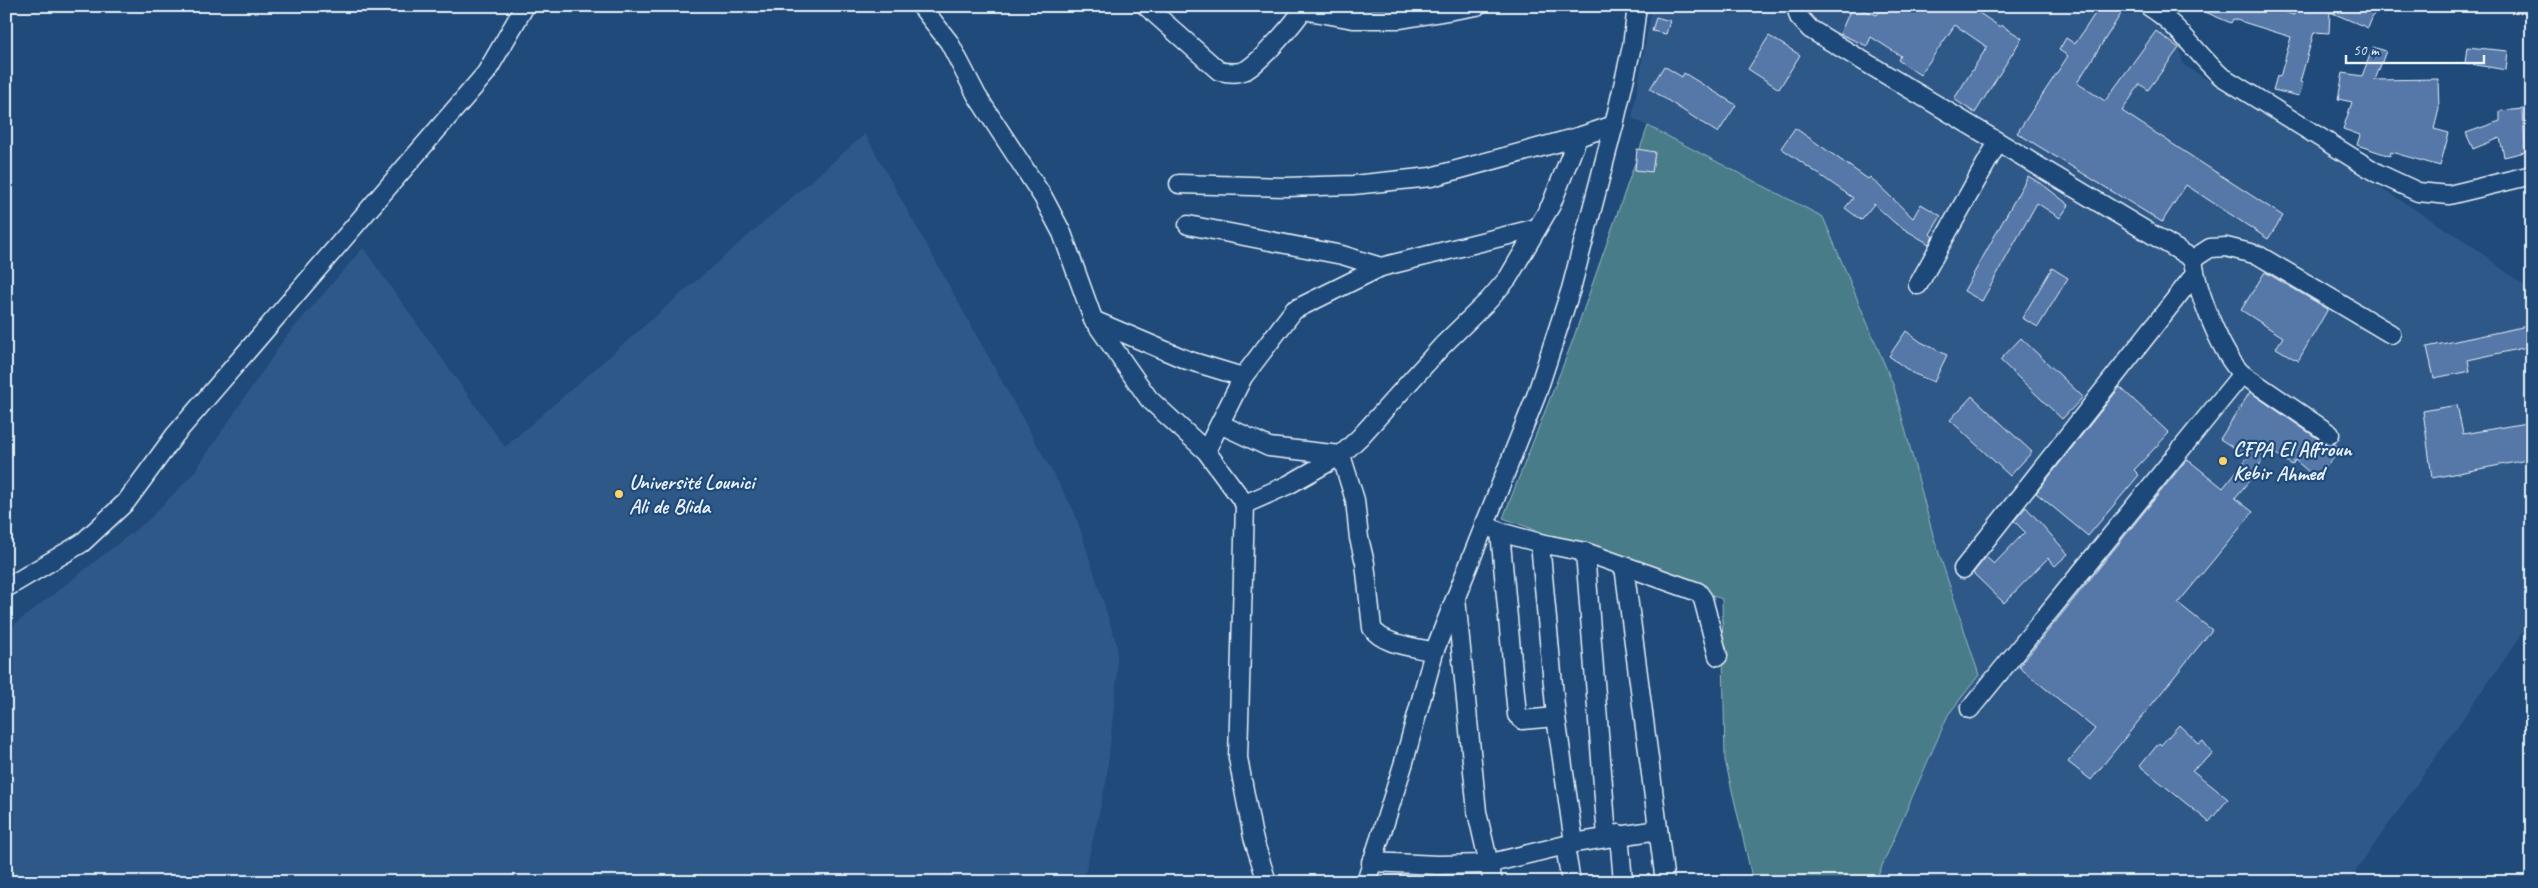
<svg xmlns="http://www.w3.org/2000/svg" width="2538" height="888" font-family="Caveat,sans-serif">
  <rect width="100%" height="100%" fill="#1f4a7a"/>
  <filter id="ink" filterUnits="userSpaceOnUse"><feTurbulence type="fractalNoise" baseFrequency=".02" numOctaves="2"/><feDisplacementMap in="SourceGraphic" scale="10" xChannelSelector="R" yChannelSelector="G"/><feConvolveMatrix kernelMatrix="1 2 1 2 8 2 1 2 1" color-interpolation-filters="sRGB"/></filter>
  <g filter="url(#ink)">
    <g fill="#2f5888">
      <path d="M 1652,6 L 2121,6 L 2174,31 L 2184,65 L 2470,244 L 2532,292 L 2532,620 L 2348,882 L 1875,882 L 1948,715 L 1979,675 L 1933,535 L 1894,387 L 1823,217 L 1632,118 Z"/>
      <path d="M 865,134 L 1075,513 L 1117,645 L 1117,676 L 1106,783 L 1083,882 L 6,882 L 6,631 L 147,521 L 193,474 L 285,338 L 363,248 L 505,447 Z"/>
    </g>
    <path fill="#4a7c89" stroke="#99b6c0" d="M 1648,126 L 1823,217 L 1894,387 L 1933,535 L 1979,675 L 1948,715 L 1875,882 L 1749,882 L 1751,873 L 1725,760 L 1722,599 L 1503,518 L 1571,345 Z"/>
    <g fill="#5578a8" stroke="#e8f1f8">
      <path d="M 1852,6 L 1877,15 L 1884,6 L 1969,6 L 2000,27 L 2001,25 L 2022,38 L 1975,113 L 1954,99 L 1987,47 L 1955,25 L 1920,75 L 1898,60 L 1901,56 L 1871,37 L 1867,46 L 1840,34 Z"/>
      <path d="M 2100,6 L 2126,6 L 2077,83 L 2105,101 L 2156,31 L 2179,48 L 2148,90 L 2140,84 L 2122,111 L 2283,216 L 2268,239 L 2186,185 L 2162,222 L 2017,133 L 2068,56 L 2059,50 L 2066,38 L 2075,44 Z"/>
      <path d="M 2191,6 L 2264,6 L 2294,15 L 2294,6 L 2377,6 L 2368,28 L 2330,12 L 2329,33 L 2314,32 L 2300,82 L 2303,83 L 2299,96 L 2273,90 L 2277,76 L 2280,77 L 2291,37 L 2233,19 L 2231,23 Z"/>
      <path d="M 1656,17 L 1670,21 L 1666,34 L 1652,31 Z"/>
      <path d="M 1769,36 L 1800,55 L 1779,89 L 1748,69 Z"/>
      <path d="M 2373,47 L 2386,51 L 2375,80 L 2438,79 L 2439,109 L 2434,129 L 2449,133 L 2440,166 L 2391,152 L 2390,156 L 2357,145 L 2360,135 L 2343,129 L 2352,102 L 2338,99 L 2343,73 L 2362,76 Z"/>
      <path d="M 2467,47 L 2508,51 L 2506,70 L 2465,63 Z"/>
      <path d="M 1664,66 L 1682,77 L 1684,73 L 1736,105 L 1718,133 L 1650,89 Z"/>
      <path d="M 2523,109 L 2525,152 L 2504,157 L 2500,138 L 2473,149 L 2466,133 L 2500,121 L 2500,111 Z"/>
      <path d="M 1795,128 L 1868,179 L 1870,177 L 1913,218 L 1921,204 L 1941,216 L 1930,234 L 1933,237 L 1929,244 L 1896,224 L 1874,204 L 1861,220 L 1845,208 L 1853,198 L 1781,148 Z"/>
      <path d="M 1637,149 L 1655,152 L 1652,172 L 1635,170 Z"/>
      <path d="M 2028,176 L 2046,187 L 2069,205 L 2060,218 L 2037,203 L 1982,301 L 1964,291 Z"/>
      <path d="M 2052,268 L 2068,278 L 2038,327 L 2022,318 Z"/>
      <path d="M 2265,272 L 2328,309 L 2298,361 L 2276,348 L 2283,337 L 2241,310 Z"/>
      <path d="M 2532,325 L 2532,346 L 2468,360 L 2470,371 L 2434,378 L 2427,347 Z"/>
      <path d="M 1906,331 L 1921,342 L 1947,355 L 1934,382 L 1912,373 L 1889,356 Z"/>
      <path d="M 2021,338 L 2083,397 L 2062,419 L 2000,360 Z"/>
      <path d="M 2120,387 L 2169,433 L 2134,470 L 2139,475 L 2088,536 L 2036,493 Z"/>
      <path d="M 2250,392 L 2324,443 L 2335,444 L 2341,449 L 2316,478 L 2295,460 L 2292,465 L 2269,449 L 2253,476 L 2235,498 L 2253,512 L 2178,603 L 2212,630 L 2091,780 L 2068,762 L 2095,729 L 2019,667 L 2187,459 L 2223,488 L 2248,457 L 2220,439 Z"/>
      <path d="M 1972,396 L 2032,452 L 2010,476 L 1950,420 Z"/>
      <path d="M 2457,405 L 2463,434 L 2532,422 L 2532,459 L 2432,478 L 2423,411 Z"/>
      <path d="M 2026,507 L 2068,554 L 2055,566 L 2048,558 L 2004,603 L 1973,573 L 1986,557 L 1994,564 L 2025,532 L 2014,521 Z"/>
      <path d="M 2179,725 L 2199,744 L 2203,741 L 2213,754 L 2192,770 L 2228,799 L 2209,822 L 2140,766 L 2159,743 L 2161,745 Z"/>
    </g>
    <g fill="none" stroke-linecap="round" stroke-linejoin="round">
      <g stroke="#e8f1f8" stroke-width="21">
        <g id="minor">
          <path d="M 921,6 L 949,42 L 977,96 L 1043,197 L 1062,233 L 1093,319 L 1149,399 L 1206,451 L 1245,504 L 1288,485 L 1341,455 L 1360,437 L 1443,345 L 1489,300 L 1508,278 L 1551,205 L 1578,137"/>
          <path d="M 1146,6 L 1219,71 C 1229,73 1237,74 1246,70 C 1260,62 1297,21 1305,6"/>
          <path d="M 1796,6 L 1799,17 L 1810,29 L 2193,259"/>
          <path d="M 2148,6 C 2177,23 2196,53 2221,76 L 2377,173 L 2418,192 L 2449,195 L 2532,175"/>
          <path d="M 1303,10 L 1353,19 L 1401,19 L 1477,6"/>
          <path d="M 1179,184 L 1286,187 L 1353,185 L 1431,177 L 1578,137 L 1614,125"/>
          <path d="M 1188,225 L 1342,255 L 1381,267"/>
          <path d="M 1918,285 L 1998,142"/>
          <path d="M 1093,320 L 1187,360 L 1243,377"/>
          <path d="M 1220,424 L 1269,447 L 1341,455 L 1355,500 L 1359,538 L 1365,563 L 1372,628 C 1382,645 1417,647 1434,652"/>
          <path d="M 2330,434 L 2242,374 C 2221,354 2196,289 2193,259 L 2210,248 L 2226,247 L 2258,255 L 2391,334"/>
          <path d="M 1206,451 L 1243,377 L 1294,310 L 1381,267 L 1537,228"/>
          <path d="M 1245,504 L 1238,758 L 1253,837 L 1267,882"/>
          <path d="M 1484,524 L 1500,532 L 1540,543 L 1585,552 L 1698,592 L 1703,599 L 1718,656"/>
          <path d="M 1500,532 L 1517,715 L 1522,720 L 1556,717"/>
          <path d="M 1540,543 L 1556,717 L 1574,843"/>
          <path d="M 1585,552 L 1607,837"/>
          <path d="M 1624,566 L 1665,882"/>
          <path d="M 1963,569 L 2195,274"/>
          <path d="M 6,588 L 82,543 L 126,502 L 175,435 L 486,73 L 525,6"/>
          <path d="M 1456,598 L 1477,812 L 1493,882"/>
          <path d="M 1970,709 L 2242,374"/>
          <path d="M 1619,834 L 1623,882"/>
          <path d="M 1565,846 L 1571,882"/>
          <path d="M 1371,862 L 1438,865 L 1487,864 L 1574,843 L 1658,830"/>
          <path d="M 1366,882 L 1404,762 L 1434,652 L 1536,396 L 1571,289 L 1614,125 L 1632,46 L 1637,6"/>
        </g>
      </g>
      <use href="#minor" stroke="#1f4a7a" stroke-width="18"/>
    </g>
  </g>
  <g fill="#ffd166" stroke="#1f4a7a" stroke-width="2">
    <circle cx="2223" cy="461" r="5"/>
    <circle cx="619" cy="494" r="5"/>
  </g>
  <g text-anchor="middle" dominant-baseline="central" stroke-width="4.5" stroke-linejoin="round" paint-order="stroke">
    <g font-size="21" font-weight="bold" fill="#e8f1f8" stroke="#1f4a7a" text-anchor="start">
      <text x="2233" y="449">CFPA El Affroun<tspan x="2233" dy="24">Kebir Ahmed</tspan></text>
      <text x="629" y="482">Université Lounici<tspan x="629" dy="24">Ali de Blida</tspan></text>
    </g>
  </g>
  <rect width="2538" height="888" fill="none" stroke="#1f4a7a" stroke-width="25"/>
  <rect x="12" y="12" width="2513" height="863" fill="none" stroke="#e8f1f8" stroke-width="2" filter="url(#ink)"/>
  <path d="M2346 55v8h138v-8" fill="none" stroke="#e8f1f8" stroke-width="2.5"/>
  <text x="2353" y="55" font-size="15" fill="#e8f1f8" stroke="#1f4a7a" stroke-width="4" paint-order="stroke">50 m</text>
</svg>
